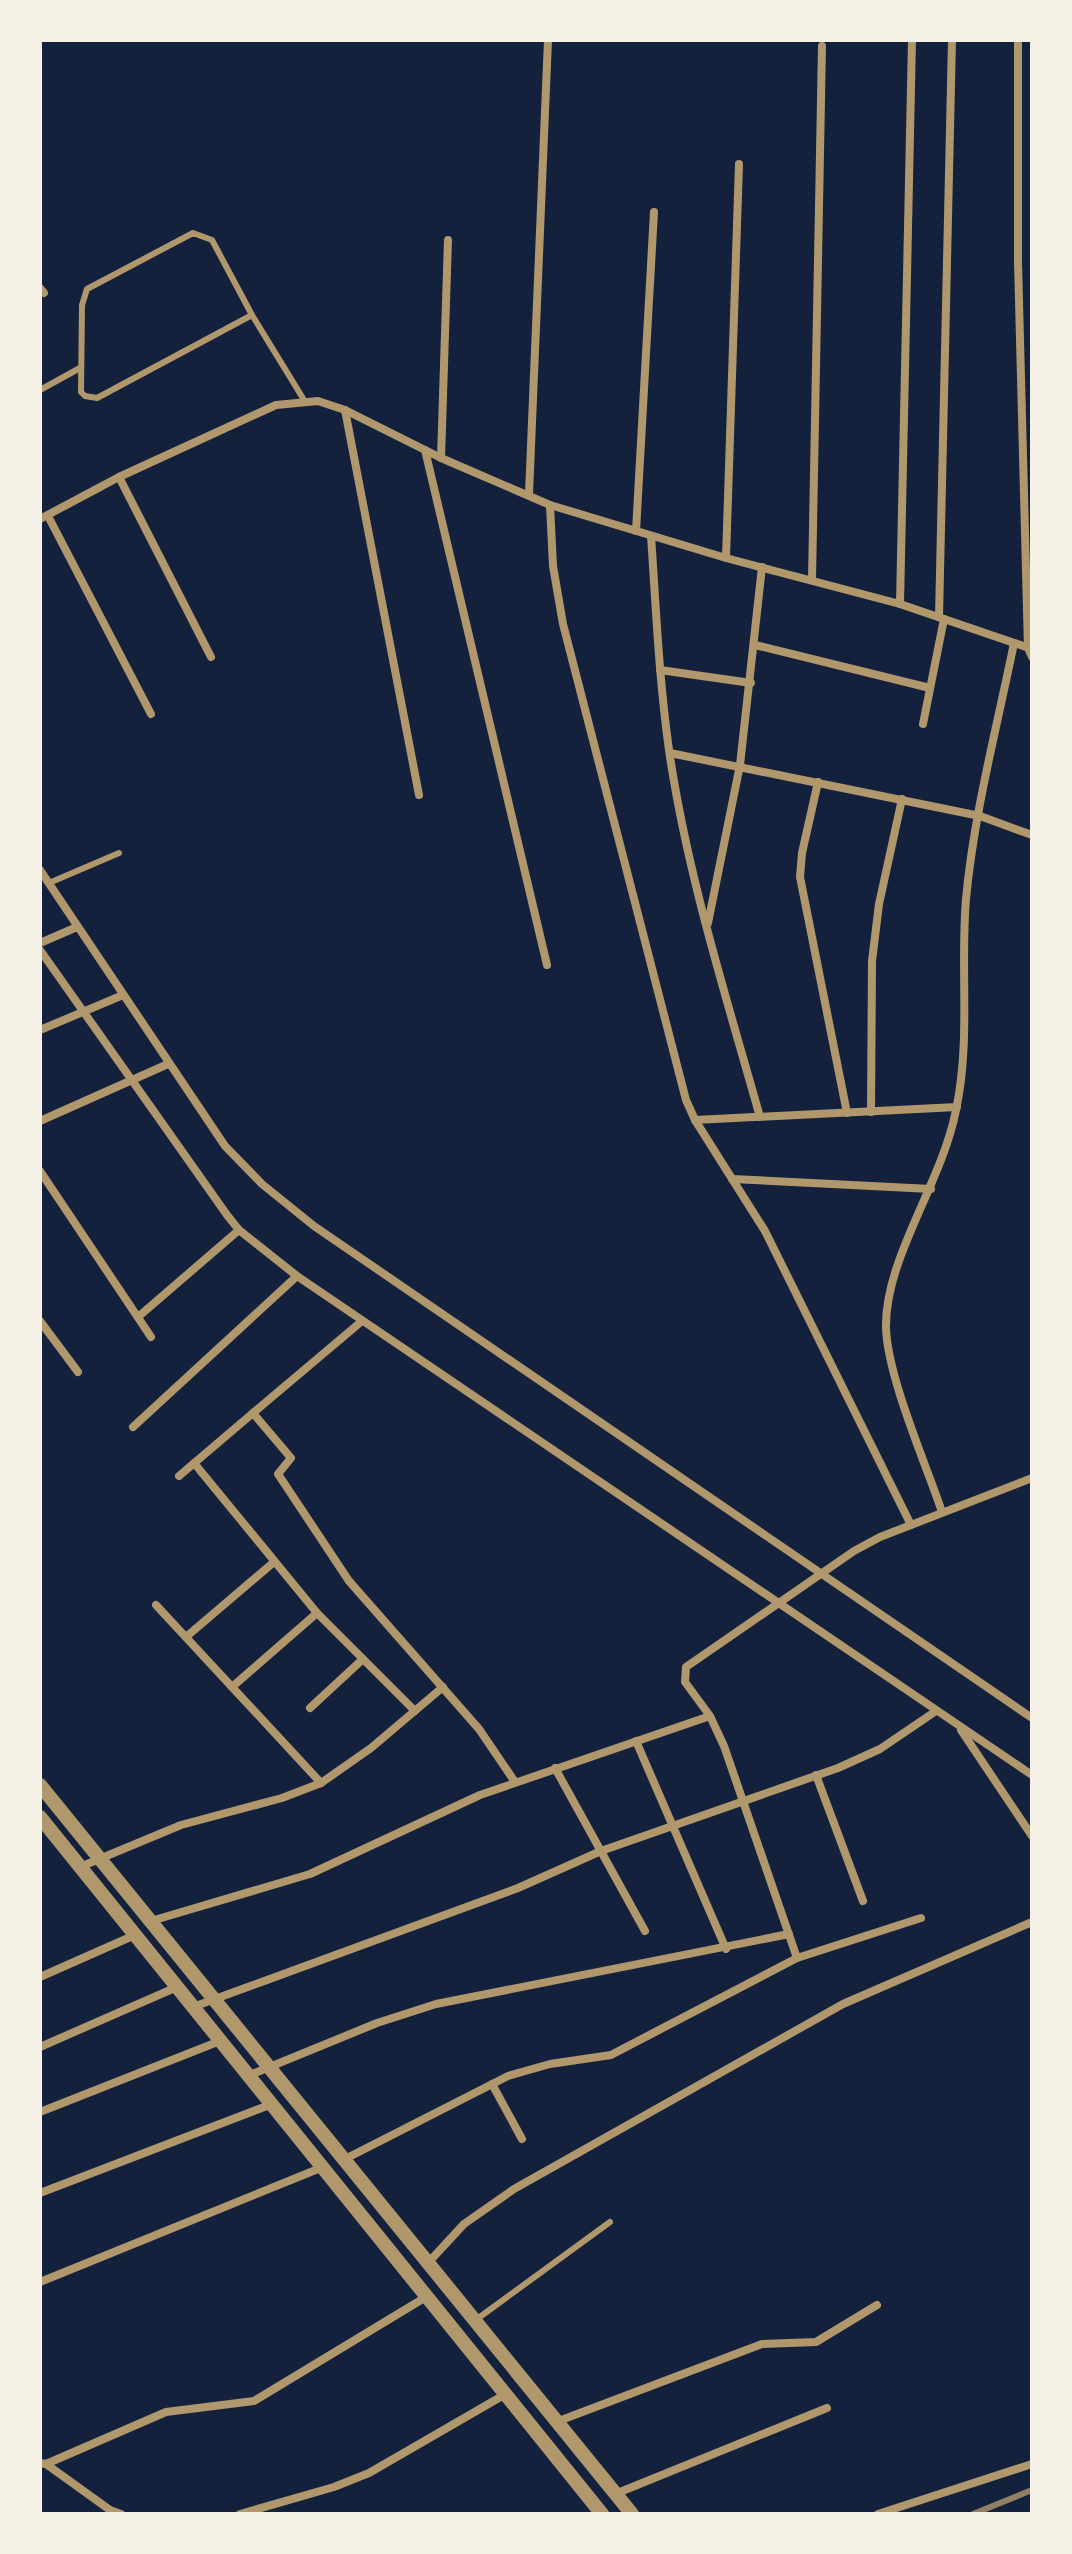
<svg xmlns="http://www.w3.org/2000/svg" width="1072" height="2554" font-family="'Golos Text',sans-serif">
  <rect width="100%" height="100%" fill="#14213d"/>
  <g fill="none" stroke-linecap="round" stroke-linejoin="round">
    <g stroke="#b1986c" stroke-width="6">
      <path d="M 252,315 L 97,398 L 85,396 L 81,392 L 82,305 L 87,289 L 193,233 L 212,240 L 252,315 L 304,400"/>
      <path d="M 40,390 L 80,368"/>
      <path d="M 49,883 L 119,853"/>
      <path d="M 477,2319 L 610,2222"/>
    </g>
    <g stroke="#b1986c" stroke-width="8">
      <path d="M 1018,40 L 1018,262 L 1028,648 L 1032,657"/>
      <path d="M 40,288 L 44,293"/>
      <path d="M 345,410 L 419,795"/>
      <path d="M 425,450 L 547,965"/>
      <path d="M 441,458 L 448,240"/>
      <path d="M 119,477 L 211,657"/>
      <path d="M 529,494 L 548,40"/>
      <path d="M 550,505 L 553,566 L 563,624 L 686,1100 L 695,1120 L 765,1231 L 911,1525"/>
      <path d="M 48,516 L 151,714"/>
      <path d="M 40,519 L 119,477 L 276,405 L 318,401 L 345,410 L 441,458 L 550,505 L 726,558 L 900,604 L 1032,649"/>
      <path d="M 636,531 L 654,212"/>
      <path d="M 651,536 C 656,608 659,679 669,750 C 687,874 726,996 760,1117"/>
      <path d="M 726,558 L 739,164"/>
      <path d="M 812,580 L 822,46"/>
      <path d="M 900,604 L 912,40"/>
      <path d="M 939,617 L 952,40"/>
      <path d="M 755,645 L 930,688"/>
      <path d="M 660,670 L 751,683"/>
      <path d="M 923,724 L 944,619"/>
      <path d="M 670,753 L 980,816 L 1032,835"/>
      <path d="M 818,782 L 802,853 L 800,877 L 847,1113"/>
      <path d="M 40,870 L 225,1146 L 262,1184 L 314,1226 L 1032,1718"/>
      <path d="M 708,923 L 740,765 L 762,567"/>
      <path d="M 40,943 L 77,927"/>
      <path d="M 40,950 L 227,1215 L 239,1230 L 297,1276 L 1032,1775"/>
      <path d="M 40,1030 L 123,995"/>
      <path d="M 871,1112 L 872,961 L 879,904 L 902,799"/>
      <path d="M 695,1120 L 957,1107"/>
      <path d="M 40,1121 L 168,1064"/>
      <path d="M 40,1171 L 151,1337"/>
      <path d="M 732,1179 L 931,1189"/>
      <path d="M 138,1317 L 239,1230"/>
      <path d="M 40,1321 L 78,1372"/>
      <path d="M 362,1321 L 253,1413 L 291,1458 L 278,1474 L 349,1581 L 479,1729 L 515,1782"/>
      <path d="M 133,1427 L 297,1276"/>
      <path d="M 194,1463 L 317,1613 L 415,1711"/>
      <path d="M 179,1476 L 253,1413"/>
      <path d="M 942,1512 C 926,1464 887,1376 886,1327 C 885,1258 942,1183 956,1110 C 971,1040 960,969 966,899 C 974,813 997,727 1014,643"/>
      <path d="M 156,1605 L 321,1783"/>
      <path d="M 186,1637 L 274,1562"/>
      <path d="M 232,1687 L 317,1613"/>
      <path d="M 310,1708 L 363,1659"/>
      <path d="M 961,1730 L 1032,1836"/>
      <path d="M 636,1741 L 726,1949"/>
      <path d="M 555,1768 L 645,1931"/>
      <path d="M 816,1775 L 863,1901"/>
      <path d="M 80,1867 L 181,1825 L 282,1798 L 321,1783 L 371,1748 L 443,1687"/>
      <path d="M 151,1921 L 310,1874 L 480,1795 L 710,1716"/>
      <path d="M 797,1958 L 724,1746 L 710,1716 L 685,1682 L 686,1667 L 854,1551 L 880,1537 L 1032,1478"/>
      <path d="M 40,1977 L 135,1935"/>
      <path d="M 193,2007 L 518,1888 L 601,1851 L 838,1768 L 880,1749 L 936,1711"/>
      <path d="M 40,2047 L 177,1987"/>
      <path d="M 250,2075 L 377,2023 L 436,2004 L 789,1934"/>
      <path d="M 492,2084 L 522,2139"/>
      <path d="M 40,2112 L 220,2041"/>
      <path d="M 345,2159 L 508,2076 L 550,2064 L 611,2055 L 797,1958 L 921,1918"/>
      <path d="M 40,2193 L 272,2104"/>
      <path d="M 427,2264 L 464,2224 L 514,2189 L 843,2004 L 1032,1922"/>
      <path d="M 40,2282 L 323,2167"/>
      <path d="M 556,2422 L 762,2344 L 816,2342 L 877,2305"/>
      <path d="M 40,2463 L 46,2464 L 166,2412 L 254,2401 L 426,2297"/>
      <path d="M 46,2464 L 110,2510 L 121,2514"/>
      <path d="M 615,2494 L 827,2408"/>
      <path d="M 240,2514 L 334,2487 L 369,2473 L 504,2395"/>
      <path d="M 878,2514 L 1032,2464"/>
    </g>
    <g stroke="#b1986c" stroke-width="14">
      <path d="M 40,1785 L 632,2514"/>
      <path d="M 40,1817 L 602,2514"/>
    </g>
    <path stroke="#918062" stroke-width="6" d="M 973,2514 L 1032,2490"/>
  </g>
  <rect width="1072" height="2554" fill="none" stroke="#f6f1e7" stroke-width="84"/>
</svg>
